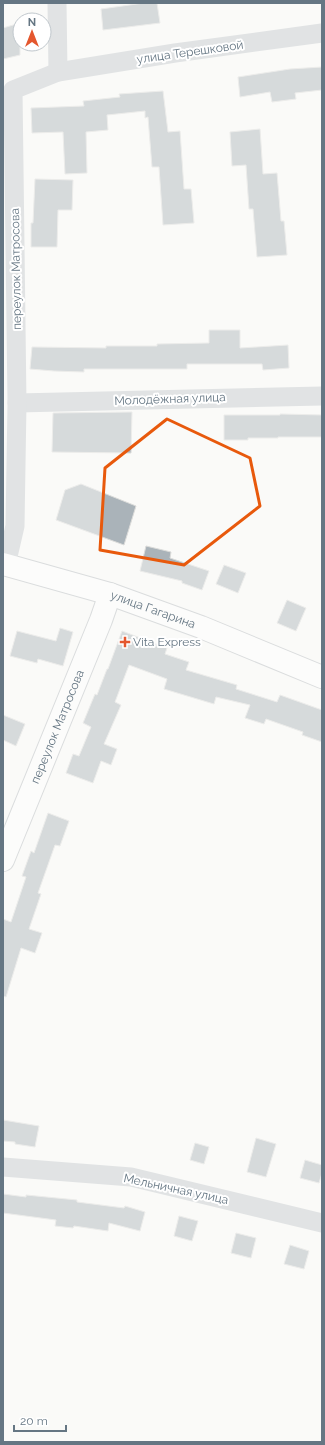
<svg xmlns="http://www.w3.org/2000/svg" width="325" height="1445" font-family="Raleway,sans-serif">
  <rect width="100%" height="100%" fill="#fafaf8"/>
  <g fill="#aab3b9" stroke="#dcdcda">
    <path d="M 144,3 L 157,3 L 160,23 L 103,30 L 101,9 Z"/>
    <path d="M 20,23 L 20,55 L 3,59 L 3,28 Z"/>
    <path d="M 322,67 L 322,90 L 295,93 L 296,99 L 272,102 L 270,92 L 240,97 L 238,77 L 290,69 Z"/>
    <path d="M 163,91 L 168,132 L 180,131 L 184,189 L 191,189 L 194,223 L 163,225 L 159,167 L 152,167 L 148,117 L 145,118 L 145,111 L 107,115 L 108,130 L 86,132 L 87,173 L 65,174 L 63,132 L 32,133 L 31,108 L 84,106 L 83,101 L 120,97 L 119,94 Z"/>
    <path d="M 260,129 L 263,174 L 277,173 L 281,221 L 284,221 L 287,255 L 257,257 L 253,209 L 249,209 L 246,165 L 232,166 L 230,132 Z"/>
    <path d="M 35,179 L 73,180 L 72,210 L 58,210 L 57,247 L 31,247 L 31,223 L 33,223 Z"/>
    <path d="M 209,330 L 240,330 L 240,348 L 288,345 L 289,368 L 263,370 L 262,364 L 187,364 L 187,369 L 84,369 L 84,372 L 54,371 L 30,369 L 32,347 L 106,348 L 106,346 L 157,346 L 157,344 L 209,343 Z"/>
    <path d="M 132,412 L 131,453 L 52,452 L 53,413 Z"/>
    <path d="M 280,414 L 322,415 L 322,437 L 278,437 L 278,438 L 248,438 L 248,440 L 224,440 L 224,415 L 280,415 Z"/>
    <path d="M 81,484 L 136,506 L 124,545 L 56,520 L 65,490 Z"/>
    <path d="M 146,546 L 171,552 L 170,558 L 209,571 L 202,590 L 182,583 L 182,581 L 140,571 Z"/>
    <path d="M 224,565 L 246,573 L 238,593 L 216,584 Z"/>
    <path d="M 287,600 L 306,608 L 296,631 L 277,623 Z"/>
    <path d="M 60,628 L 73,632 L 63,666 L 38,659 L 37,663 L 10,656 L 17,631 L 56,641 Z"/>
    <path d="M 122,631 L 167,648 L 165,654 L 189,662 L 186,670 L 237,685 L 236,689 L 277,702 L 280,695 L 322,710 L 322,742 L 302,735 L 303,732 L 266,719 L 264,724 L 245,718 L 250,705 L 216,697 L 214,704 L 164,689 L 167,679 L 129,665 L 115,702 L 121,705 L 104,744 L 117,749 L 111,765 L 101,761 L 93,783 L 66,773 L 73,754 L 79,756 L 91,727 L 83,723 L 95,694 L 97,695 L 107,669 L 108,669 Z"/>
    <path d="M 3,715 L 25,724 L 16,746 L 3,740 Z"/>
    <path d="M 48,813 L 69,821 L 60,846 L 55,845 L 38,893 L 41,894 L 29,929 L 42,933 L 35,953 L 21,948 L 6,997 L 3,996 L 3,919 L 11,922 L 26,877 L 22,876 L 31,851 L 34,853 Z"/>
    <path d="M 3,1120 L 39,1126 L 35,1147 L 15,1144 L 15,1142 L 3,1141 Z"/>
    <path d="M 256,1138 L 276,1144 L 266,1177 L 247,1172 Z"/>
    <path d="M 195,1143 L 209,1147 L 204,1164 L 190,1160 Z"/>
    <path d="M 305,1160 L 322,1165 L 322,1173 L 319,1183 L 300,1178 Z"/>
    <path d="M 3,1194 L 26,1197 L 26,1195 L 77,1200 L 77,1202 L 124,1208 L 125,1206 L 145,1212 L 140,1231 L 109,1223 L 108,1231 L 74,1226 L 73,1228 L 55,1226 L 56,1220 L 3,1213 Z"/>
    <path d="M 179,1216 L 198,1221 L 192,1241 L 174,1236 Z"/>
    <path d="M 236,1233 L 256,1238 L 251,1258 L 231,1253 Z"/>
    <path d="M 290,1245 L 309,1251 L 304,1269 L 284,1264 Z"/>
  </g>
  <g fill="none" stroke-linecap="round" stroke-linejoin="round">
    <g stroke="#b5babe" stroke-width="24">
      <g id="major">
        <path id="s1" d="M 3,564 L 110,594 L 201,627 L 322,677"/>
        <path id="s2" d="M 3,860 L 101,620 L 110,594"/>
      </g>
    </g>
    <g stroke="#c3c8cc" stroke-width="19">
      <path d="M 57,3 L 58,72"/>
      <path d="M 17,403 L 322,396"/>
      <path d="M 6,565 L 15,526 L 17,403 L 13,90 L 58,72 L 175,53 L 322,33"/>
      <path d="M 3,1167 L 131,1177 L 322,1223"/>
    </g>
    <use href="#major" stroke="#fff" stroke-width="22"/>
  </g>
  <path d="M0 0H325V1445H0ZM 167,419 L 250,458 L 260,506 L 184,565 L 100,550 L 105,468 Z" fill="#fafaf8" fill-opacity=".55" fill-rule="evenodd"/>
  <path fill="none" stroke="#e8590c" stroke-width="3" stroke-linejoin="round" d="M 167,419 L 250,458 L 260,506 L 184,565 L 100,550 L 105,468 Z"/>
  <path fill="#e4572e" stroke="#fff" stroke-width="1.5" d="M123 636h4v4h4v4h-4v4h-4v-4h-4v-4h4z"/>
  <g text-anchor="middle" dominant-baseline="central" stroke-width="4" stroke-linejoin="round" paint-order="stroke">
    <g font-size="12" fill="#657683" stroke="#fff">
      <text transform="translate(190 52) rotate(-8)">улица Терешковой</text>
      <text transform="translate(16 269) rotate(-91)">переулок Матросова</text>
      <text transform="translate(170 399) rotate(-2)">Молодёжная улица</text>
      <text stroke="none"><textPath href="#s1" startOffset="157">улица Гагарина</textPath></text>
      <text stroke="none"><textPath href="#s2" startOffset="144">переулок Матросова</textPath></text>
      <text transform="translate(176 1189) rotate(12)">Мельничная улица</text>
    </g>
    <g font-size="12" fill="#657683" stroke="#fff" text-anchor="start">
      <text x="133" y="642">Vita Express</text>
    </g>
  </g>
  <rect width="325" height="1445" fill="none" stroke="#657683" stroke-width="8"/>
  <g transform="translate(32 32)"><circle r="19" fill="#ffffff" stroke="#c1c8cd"/>
  <path d="M0-3L7 15L0 10L-7 15Z" fill="#e4572e"/>
  <text y="-6" font-size="11" font-weight="bold" text-anchor="middle" fill="#657683">N</text>
  </g>
  <path d="M14 1425v6h52v-6" fill="none" stroke="#657683" stroke-width="2"/>
  <text x="20" y="1425" font-size="12" fill="#657683" stroke="#ffffff" stroke-width="3" paint-order="stroke">20 m</text>
</svg>
